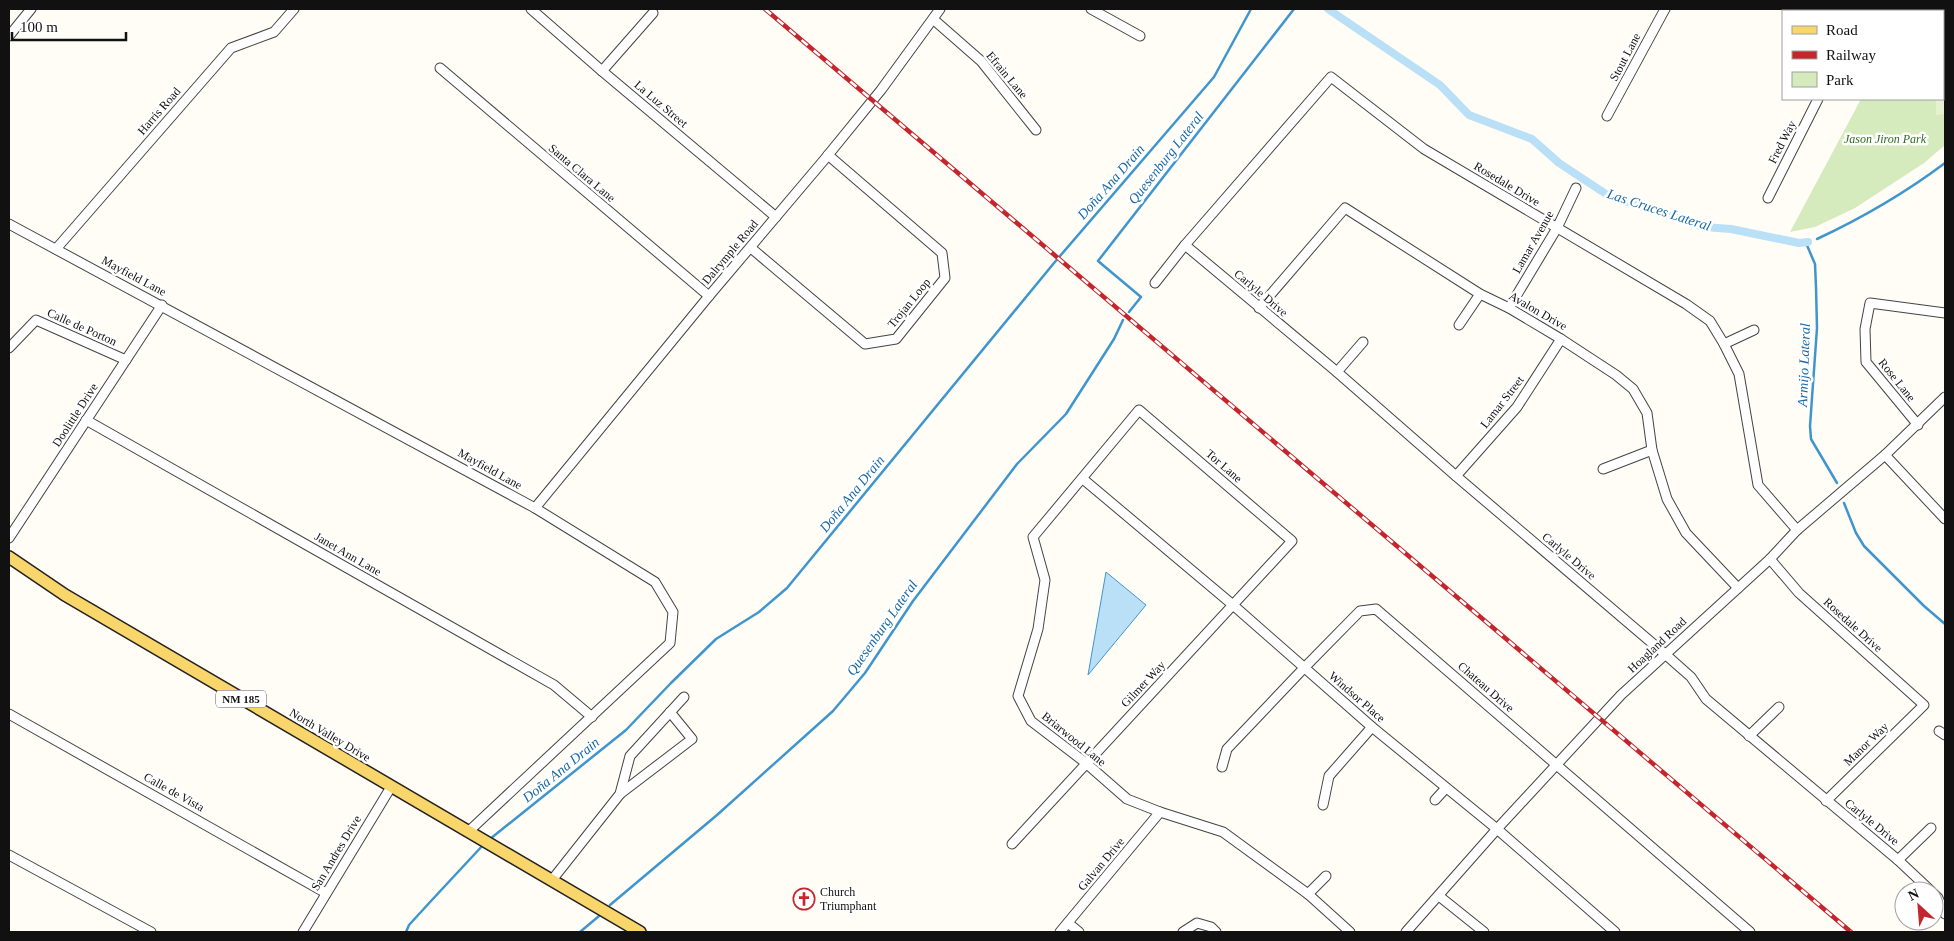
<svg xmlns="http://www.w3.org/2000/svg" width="1954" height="941" font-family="Georgia,serif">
  <rect width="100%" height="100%" fill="#fffdf5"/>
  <path fill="#d5ebbd" d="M 1945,30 L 1945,145 L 1924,163 L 1855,208 L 1815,227 L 1790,232 L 1861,99 L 1943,99 L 1943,32 Z"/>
  <path fill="#e6f2cf" d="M 1943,90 L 1945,90 L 1945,114 L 1936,115 L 1936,99 L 1943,99 Z"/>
  <path fill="#b9e0f7" stroke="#3f96cf" d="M 1106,572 L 1146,605 L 1088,675 Z"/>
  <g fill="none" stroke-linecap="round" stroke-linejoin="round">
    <g stroke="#3f96cf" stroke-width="2.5">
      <path d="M 1817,239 C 1862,218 1905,193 1945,163"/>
      <path d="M 1806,243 L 1815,264 L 1816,287 L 1817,328 L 1810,426 L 1811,439 L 1837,483"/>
      <path d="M 1129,312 L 1141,297 L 1098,261 L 1294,9"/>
      <path d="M 1844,503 L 1856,533 L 1864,546 L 1924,606 L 1945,624"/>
      <path d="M 490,839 L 626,730 L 671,683 L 716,639 L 759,612 L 787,588 L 1054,263 L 1214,77 L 1251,9"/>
      <path d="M 610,905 L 717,815 L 833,711 L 865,673 L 913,601 L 1017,464 L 1066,414 L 1114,339 L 1123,320"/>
      <path d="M 406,932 L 409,925 L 431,901 L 484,844"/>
      <path d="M 580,932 L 599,916"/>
    </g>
    <path stroke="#b9e0f7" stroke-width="8" d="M 1328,9 L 1440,85 L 1469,115 L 1532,139 L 1559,163 L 1609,196 L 1704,227 L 1731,229 L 1799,243 L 1808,242"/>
    <g stroke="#444" stroke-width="11">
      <g id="minor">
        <path d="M 531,9 L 602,71 L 776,217"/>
        <path d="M 1091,9 L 1140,36"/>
        <path d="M 1829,9 L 1834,11"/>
        <path d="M 1864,11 L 1866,9"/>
        <path d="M 1913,11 L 1914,9"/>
        <path d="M 933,19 L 981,61 L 1036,130"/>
        <path d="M 1943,24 L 1945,23"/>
        <path d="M 9,36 L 31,9"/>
        <path d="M 440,68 L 709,296"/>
        <path d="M 602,71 L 653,13"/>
        <path d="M 1607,116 L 1665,9"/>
        <path d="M 1768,198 L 1818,99"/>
        <path d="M 9,224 L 535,508 L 655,582 L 673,612 L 670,643 L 469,831"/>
        <path d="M 1185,245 L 1337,372 L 1456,476 L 1665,654 L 1691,677 L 1706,699 L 1898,860 L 1931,891"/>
        <path d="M 751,248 L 865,344 L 896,339 L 945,278 L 942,253 L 828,155"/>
        <path d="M 56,249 L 231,48 L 274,32 L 294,9"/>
        <path d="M 1155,283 L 1185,245 L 1331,77 L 1424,149 L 1686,304 L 1710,321 L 1724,344 L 1739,374 L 1758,485 L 1797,530"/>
        <path d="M 1259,308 L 1345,208 L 1480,294 L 1509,308 L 1561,339 L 1616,375 L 1633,389 L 1647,413 L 1652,450 L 1667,499 L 1686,533 L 1738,588"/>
        <path d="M 1509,308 L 1557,228 L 1576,188"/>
        <path d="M 1459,325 L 1480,294"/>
        <path d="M 1724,344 L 1754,330"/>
        <path d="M 9,348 L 36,320 L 126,360"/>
        <path d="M 1337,372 L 1363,342"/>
        <path d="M 86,420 L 554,685 L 592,717"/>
        <path d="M 1918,425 L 1866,362 L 1865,329 L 1870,303 L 1945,313"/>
        <path d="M 1885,455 L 1945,519"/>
        <path d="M 1603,469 L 1652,450"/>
        <path d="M 1456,476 L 1517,407 L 1561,339"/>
        <path d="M 1083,479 L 1233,605 L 1372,727 L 1497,829 L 1615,932"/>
        <path d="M 535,508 L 709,296 L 824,160 L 881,90 L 940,9"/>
        <path d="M 9,538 L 162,305"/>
        <path d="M 1770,559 L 1799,593 L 1924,705 L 1826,801"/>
        <path d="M 9,714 L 326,893"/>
        <path d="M 1939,731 L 1945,735"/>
        <path d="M 1749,736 L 1779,707"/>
        <path d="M 1222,767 L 1227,749 L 1304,668 L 1360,611 L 1376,609 L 1750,932"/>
        <path d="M 620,794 L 692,739 L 670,712"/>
        <path d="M 1435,800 L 1446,788"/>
        <path d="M 1323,805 L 1329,776 L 1372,727"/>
        <path d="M 1012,844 L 1292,541 L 1139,410 L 1033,537 L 1045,580 L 1038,629 L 1018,696 L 1031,721 L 1086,763 L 1127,799 L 1160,812 L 1223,832 L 1308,894 L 1350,932"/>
        <path d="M 9,855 L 151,932"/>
        <path d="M 1898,860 L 1931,828"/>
        <path d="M 552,880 L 620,794 L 630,756 L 684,697"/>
        <path d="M 1308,894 L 1326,876"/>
        <path d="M 1934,894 L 1938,898 L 1945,914"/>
        <path d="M 1439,896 L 1484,932"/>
        <path d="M 1068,923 L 1079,932"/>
        <path d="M 303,932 L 391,787"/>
        <path d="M 1060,932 L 1160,812"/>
        <path d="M 1183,932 L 1197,923 L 1211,927 L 1216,932"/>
        <path d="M 1406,932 L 1497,829 L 1621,695 L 1770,559 L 1797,530 L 1885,455 L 1945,397"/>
      </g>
    </g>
    <g stroke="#222" stroke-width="14">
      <path id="major" d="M 9,557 L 65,595 L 640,932"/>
    </g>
    <use href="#minor" stroke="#fff" stroke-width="9"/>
    <use href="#major" stroke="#f9d66b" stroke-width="11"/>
    <g stroke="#c4262e" stroke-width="4.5">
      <path id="rail" d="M 765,9 L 1851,932"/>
    </g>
    <use href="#rail" stroke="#fff" stroke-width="2.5" stroke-dasharray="8" stroke-linecap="butt"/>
  </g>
  <defs>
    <g id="church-ring" transform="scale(1.125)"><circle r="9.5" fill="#fff" stroke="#c4262e" stroke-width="1.5"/><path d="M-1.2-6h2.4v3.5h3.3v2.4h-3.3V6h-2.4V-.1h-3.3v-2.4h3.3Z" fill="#c4262e"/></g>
  </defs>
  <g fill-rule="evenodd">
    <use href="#church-ring" x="804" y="899"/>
  </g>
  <g text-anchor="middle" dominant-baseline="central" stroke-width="5" stroke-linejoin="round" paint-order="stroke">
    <rect fill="#fff" stroke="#585858" stroke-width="1" x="216" y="690.5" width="50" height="17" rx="4"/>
    <g font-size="11" font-weight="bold" fill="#111">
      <text x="241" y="699">NM 185</text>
    </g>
    <g font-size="12" fill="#111" stroke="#fff">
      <text transform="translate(1625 57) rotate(-62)">Stout Lane</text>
      <text transform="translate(1007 75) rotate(50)">Efrain Lane</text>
      <text transform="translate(661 104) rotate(40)">La Luz Street</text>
      <text transform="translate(159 111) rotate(-49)">Harris Road</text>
      <text transform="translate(1782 142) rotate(-63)">Fred Way</text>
      <text transform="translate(582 173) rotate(40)">Santa Clara Lane</text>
      <text transform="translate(1507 184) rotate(31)">Rosedale Drive</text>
      <text transform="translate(1533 242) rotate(-60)">Lamar Avenue</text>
      <text transform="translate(730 252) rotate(-50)">Dalrymple Road</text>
      <text transform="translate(134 276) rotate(28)">Mayfield Lane</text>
      <text transform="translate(1261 293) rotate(40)">Carlyle Drive</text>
      <text transform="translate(909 303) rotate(-51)">Trojan Loop</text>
      <text transform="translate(1538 311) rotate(30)">Avalon Drive</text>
      <text transform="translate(82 327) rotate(24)">Calle de Porton</text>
      <text transform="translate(1897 380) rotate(51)">Rose Lane</text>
      <text transform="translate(1502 402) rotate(-52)">Lamar Street</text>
      <text transform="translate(75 415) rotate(-57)">Doolittle Drive</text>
      <text transform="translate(1224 466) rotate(41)">Tor Lane</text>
      <text transform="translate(490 469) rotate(29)">Mayfield Lane</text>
      <text transform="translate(348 554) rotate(30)">Janet Ann Lane</text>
      <text transform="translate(1569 556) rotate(40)">Carlyle Drive</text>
      <text transform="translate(1853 625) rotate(42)">Rosedale Drive</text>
      <text transform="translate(1657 645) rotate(-43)">Hoagland Road</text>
      <text transform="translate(1143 684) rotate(-47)">Gilmer Way</text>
      <text transform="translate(1486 687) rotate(41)">Chateau Drive</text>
      <text transform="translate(1357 697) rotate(41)">Windsor Place</text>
      <text transform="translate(330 735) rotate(31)">North Valley Drive</text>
      <text transform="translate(1074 739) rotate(39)">Briarwood Lane</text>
      <text transform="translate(1866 744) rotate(-44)">Manor Way</text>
      <text transform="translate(174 792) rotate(29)">Calle de Vista</text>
      <text transform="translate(1872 822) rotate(39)">Carlyle Drive</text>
      <text transform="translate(336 853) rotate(-59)">San Andres Drive</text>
      <text transform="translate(1101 864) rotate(-50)">Galvan Drive</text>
    </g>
    <g font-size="12" font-style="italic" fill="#2f6b1f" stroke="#fff">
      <text x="1885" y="139">Jason Jiron Park</text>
    </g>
    <g font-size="12" fill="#111" stroke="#fff" text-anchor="start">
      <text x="820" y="892">Church<tspan x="820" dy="14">Triumphant</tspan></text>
    </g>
    <g font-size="14" font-style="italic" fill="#1768a6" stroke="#fff">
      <text transform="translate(1166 158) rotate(-52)">Quesenburg Lateral</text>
      <text transform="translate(1111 182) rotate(-49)">Doña Ana Drain</text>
      <text transform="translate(1659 210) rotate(18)">Las Cruces Lateral</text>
      <text transform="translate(1804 365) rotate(-88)">Armijo Lateral</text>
      <text transform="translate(852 494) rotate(-51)">Doña Ana Drain</text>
      <text transform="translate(882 628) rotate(-55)">Quesenburg Lateral</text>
      <text transform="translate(561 770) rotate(-39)">Doña Ana Drain</text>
    </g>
  </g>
  <rect width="1954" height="941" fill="none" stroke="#111111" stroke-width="20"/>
  <rect x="1782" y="10" width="162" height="90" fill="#ffffff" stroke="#a0a0a0"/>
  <rect x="1792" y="26" width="25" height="8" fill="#f9d66b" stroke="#a0a0a0"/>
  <text x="1826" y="35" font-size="15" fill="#111111">Road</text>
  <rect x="1792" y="51" width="25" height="8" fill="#c4262e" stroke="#a0a0a0"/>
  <text x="1826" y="60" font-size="15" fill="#111111">Railway</text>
  <rect x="1792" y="72" width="25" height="15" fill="#d5ebbd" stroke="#a0a0a0"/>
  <text x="1826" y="85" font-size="15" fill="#111111">Park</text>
  <g transform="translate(1919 906) rotate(334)"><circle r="24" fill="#ffffff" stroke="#a0a0a0"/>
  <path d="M0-4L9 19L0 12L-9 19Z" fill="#c4262e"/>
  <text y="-8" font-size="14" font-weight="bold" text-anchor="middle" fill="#111111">N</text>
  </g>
  <path d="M12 32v8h114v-8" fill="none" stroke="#111111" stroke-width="2.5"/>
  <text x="20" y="32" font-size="15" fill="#111111" stroke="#ffffff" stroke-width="4" paint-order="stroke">100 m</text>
</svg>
